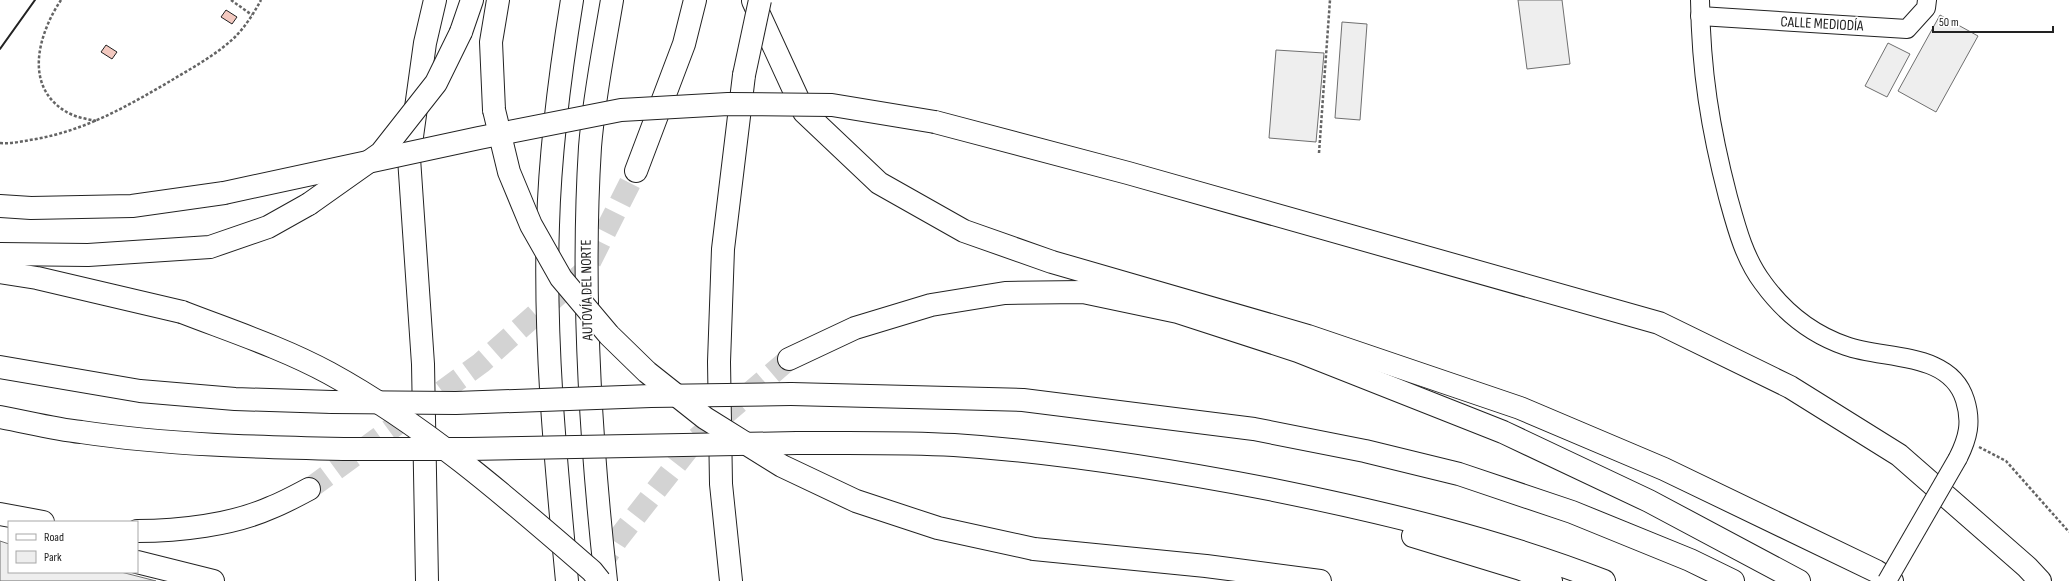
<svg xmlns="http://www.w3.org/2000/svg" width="2069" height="581" font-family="'Sofia Sans Condensed',sans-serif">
  <rect width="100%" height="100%" fill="#fff"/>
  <g fill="#eee" stroke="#6f6f6f">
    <path d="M 1518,0 L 1562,0 L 1570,64 L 1527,69 Z"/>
    <path d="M 1940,15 L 1978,36 L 1936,112 L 1898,91 Z"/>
    <path d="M 1342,22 L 1367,24 L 1360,120 L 1335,118 Z"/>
    <path d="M 1888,43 L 1910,54 L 1887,97 L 1865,86 Z"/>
    <path d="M 1276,50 L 1324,53 L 1316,142 L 1269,138 Z"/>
    <path d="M 0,541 L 9,544 L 9,572 L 121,572 L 156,581 L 0,581 Z"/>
  </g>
  <g fill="#f3c9c0" stroke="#222">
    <path d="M 226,10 L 237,17 L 232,24 L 221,17 Z"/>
    <path d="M 106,45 L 117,52 L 112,59 L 101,52 Z"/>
  </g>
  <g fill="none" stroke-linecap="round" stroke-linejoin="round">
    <g stroke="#d3d3d3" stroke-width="22" stroke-dasharray="22 11" stroke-linecap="butt">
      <path d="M 309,489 L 481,363 L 586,270 L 636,171"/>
      <path d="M 598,570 L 617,540 L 696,439 L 789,359"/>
    </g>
    <g stroke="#222" stroke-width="20">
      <g id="minor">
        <path d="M 1700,0 C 1701,71 1710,128 1728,197 C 1736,226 1744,258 1763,283 C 1784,312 1811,334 1846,346 C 1885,360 1950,351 1965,400 C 1972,422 1968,438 1958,458"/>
        <path d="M 1700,16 L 1907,29 L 1926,8 L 1927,0"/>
      </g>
    </g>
    <g stroke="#222" stroke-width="24">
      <g id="highway">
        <path d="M 753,1 L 804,112 L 879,183 L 964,231 L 1052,262 L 1308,336 L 1520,408 L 1664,469 L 1876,571 L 1892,581"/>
        <path d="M 461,32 L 472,0"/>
        <path d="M 494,110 L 491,42 L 498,0"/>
        <path d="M 935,122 L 1128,173 L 1659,323 L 1790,387 L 1899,455 L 2027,567 L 2040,581"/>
        <path d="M 636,171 L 684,44 L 695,0"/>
        <path d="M 0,206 L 31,208 L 132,206 L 224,193"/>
        <path d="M 0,254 L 88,255 L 210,247 L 268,227 L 309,204"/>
        <path d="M 0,272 L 37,278 L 182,312"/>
        <path d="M 789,359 L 855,328 L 931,305 L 1005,293 L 1083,292 L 1178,312 L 1298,351 L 1503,432 L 1649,501 L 1799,581"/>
        <path d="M 0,367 L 140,391 L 235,399 L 332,402"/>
        <path d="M 791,394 L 1023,400 L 1254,429 L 1365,451 L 1459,474 L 1572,512 L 1690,560 L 1733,581"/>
        <path d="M 0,417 C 27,422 54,429 81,432 C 168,445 256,447 344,449"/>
        <path d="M 797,443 C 849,443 902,442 954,445 C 1060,452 1165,469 1269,489 C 1383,512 1496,539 1604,581"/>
        <path d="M 0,514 L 43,522"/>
        <path d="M 137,531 C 179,531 232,525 270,508 C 283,503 296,496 309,489"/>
        <path d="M 1413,536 L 1521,569 L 1551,581"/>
        <path d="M 1034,549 L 1206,566 L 1320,581"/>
        <path d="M 137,562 L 213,581"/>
        <path d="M 427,581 L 423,364 L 409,158 L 425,43 L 435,0"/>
        <path d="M 567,581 C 556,464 544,343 548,225 C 550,150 560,74 572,0"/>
        <path d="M 606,581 C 590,437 581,291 590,147 C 594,97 604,48 612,0"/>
        <path d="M 731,581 L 721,484 L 719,362 L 723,249 L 744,75"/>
      </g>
    </g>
    <g stroke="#646464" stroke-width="2.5" stroke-dasharray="3 2" stroke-linecap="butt">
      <path d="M 61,0 C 39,33 23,85 65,111 C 74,117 86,119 97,121"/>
      <path d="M 231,0 L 252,15"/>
      <path d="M 0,143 C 12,144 24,141 36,139 C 85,130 124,108 167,83 C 190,69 215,56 235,37 C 245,27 254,13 261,0"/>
      <path d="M 1319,153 L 1330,0"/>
      <path d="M 1979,447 L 2006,461 L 2069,532"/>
    </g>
    <use href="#minor" stroke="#fff" stroke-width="18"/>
    <use href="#highway" stroke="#fff" stroke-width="22"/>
    <g stroke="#222" stroke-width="20" stroke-linecap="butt">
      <path id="minor-bridge" d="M 1887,581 L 1958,458"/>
    </g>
    <g stroke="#222" stroke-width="24" stroke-linecap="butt">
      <g id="highway-bridge">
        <path d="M 744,75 L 760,0"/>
        <path d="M 494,110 L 509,172 L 531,225 L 561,278 L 609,335 L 647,372 L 705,418 L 782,466 L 856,501 L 938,528 L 1034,549"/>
        <path d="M 224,193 L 479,138 L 621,110 L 728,104 L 832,105 L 935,122"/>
        <path d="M 309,204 L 381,153 L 436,83 L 461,32"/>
        <path d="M 182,312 C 231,331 283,348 329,373 C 426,426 509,499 592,571 L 600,581"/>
        <path d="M 332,402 L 456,403 L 651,396 L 791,394"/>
        <path d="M 344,449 L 468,449 L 797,443"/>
      </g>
    </g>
    <use href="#minor-bridge" stroke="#fff" stroke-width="18"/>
    <use href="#highway-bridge" stroke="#fff" stroke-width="22"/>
    <path stroke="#222" stroke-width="2" d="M 0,49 L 35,0"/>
  </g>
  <g text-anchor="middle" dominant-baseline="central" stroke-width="3" stroke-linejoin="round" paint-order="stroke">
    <g font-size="15" fill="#222" stroke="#fff">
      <text transform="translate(1822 24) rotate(3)">CALLE MEDIODÍA</text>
      <text transform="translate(587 290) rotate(-91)">AUTOVÍA DEL NORTE</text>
    </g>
  </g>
  <rect x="8" y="521" width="130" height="52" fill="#ffffff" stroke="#a7a7a7"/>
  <rect x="16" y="534" width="20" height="6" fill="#ffffff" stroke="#a7a7a7"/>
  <text x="44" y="541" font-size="12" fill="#222222">Road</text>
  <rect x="16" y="551" width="20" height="12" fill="#eeeeee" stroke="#a7a7a7"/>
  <text x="44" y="561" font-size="12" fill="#222222">Park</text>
  <path d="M1933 26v6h120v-6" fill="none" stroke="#222222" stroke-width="2"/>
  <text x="1939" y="26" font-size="12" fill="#222222" stroke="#ffffff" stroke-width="3" paint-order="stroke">50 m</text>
</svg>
